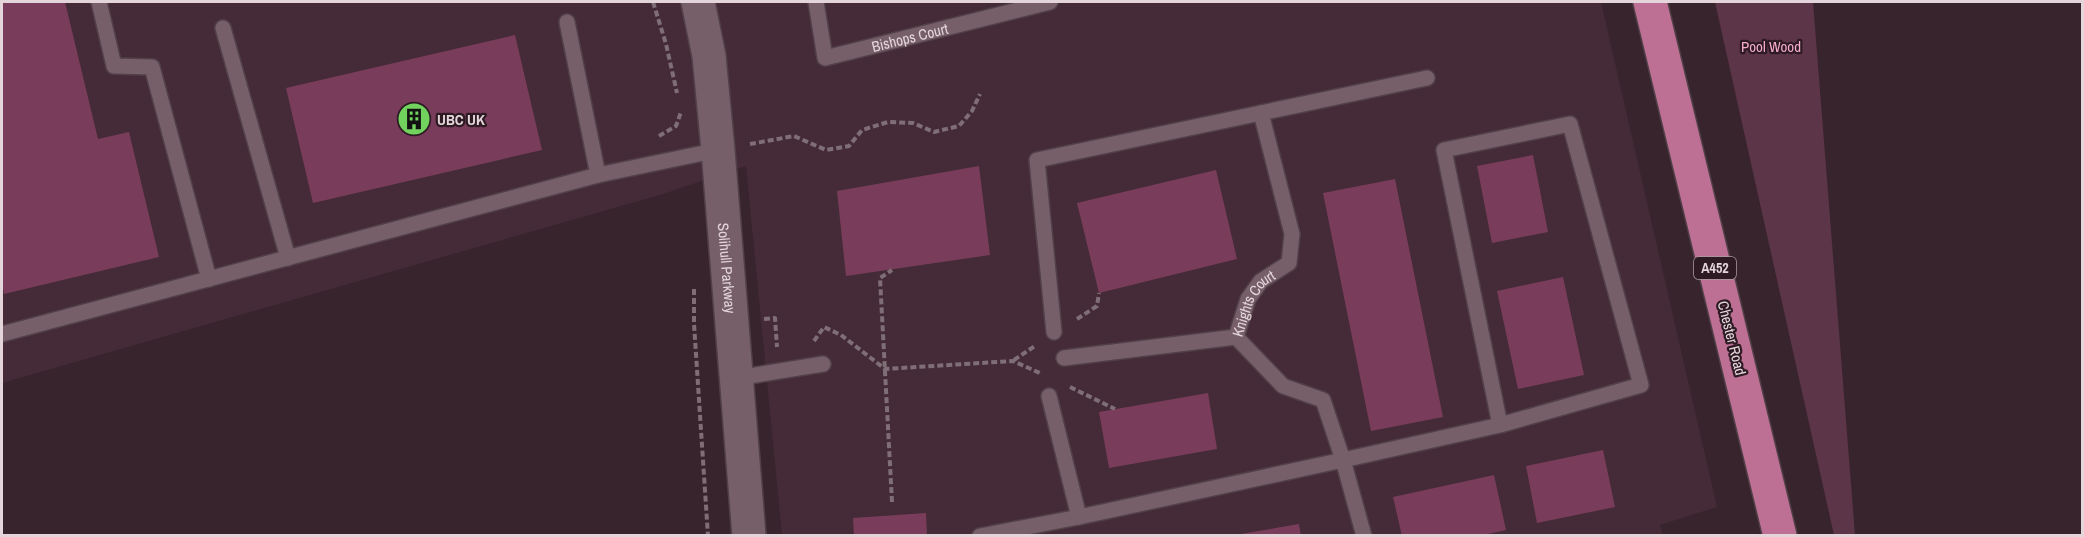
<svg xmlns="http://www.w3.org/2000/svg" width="2084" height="537" font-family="'Archivo Narrow',sans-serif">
  <rect width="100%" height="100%" fill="#38242d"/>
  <path fill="#452b37" d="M 2,2 L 1601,2 L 1717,507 L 1660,525 L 1663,536 L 782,535 L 746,166 L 663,194 L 2,383 Z"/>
  <path fill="#5d3548" d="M 1715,2 L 1813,2 L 1855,535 L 1834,535 Z"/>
  <g fill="#793d5b">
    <path d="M 2,2 L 65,2 L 98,139 L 129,132 L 159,257 L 4,294 L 2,283 Z"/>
    <path d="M 515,35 L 542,150 L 313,203 L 286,88 Z"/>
    <path d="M 1533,155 L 1548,232 L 1492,243 L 1477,166 Z"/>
    <path d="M 979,166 L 990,255 L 846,276 L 837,191 Z"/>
    <path d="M 1216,170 L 1237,259 L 1099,293 L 1077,203 Z"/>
    <path d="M 1395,179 L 1443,417 L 1371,431 L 1323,193 Z"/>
    <path d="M 1563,277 L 1584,375 L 1518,389 L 1497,291 Z"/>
    <path d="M 1208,393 L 1217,449 L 1109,468 L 1099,412 Z"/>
    <path d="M 1603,450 L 1615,507 L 1537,523 L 1526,466 Z"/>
    <path d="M 1494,475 L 1506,530 L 1479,536 L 1402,536 L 1393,497 Z"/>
    <path d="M 926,513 L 927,536 L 854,536 L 853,518 Z"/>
    <path d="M 1299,524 L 1301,536 L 1241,536 L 1241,534 Z"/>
  </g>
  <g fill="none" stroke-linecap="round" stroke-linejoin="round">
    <g stroke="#514048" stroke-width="18">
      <g id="lane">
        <path d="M 99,2 L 114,66 L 152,67 L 209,279"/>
        <path id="s1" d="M 816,2 L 825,58 L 1050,2"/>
        <path d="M 567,22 L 598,175"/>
        <path d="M 223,28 L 288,258"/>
        <path d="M 1054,332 L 1037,160 L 1427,78"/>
        <path d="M 2,334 L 598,175 L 718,150"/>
        <path d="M 1236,337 L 1283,386 L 1323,400 L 1343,460 L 1500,425 L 1641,385 L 1570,124 L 1444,150 L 1500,425"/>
        <path id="s2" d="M 1064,358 L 1236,337 L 1248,299 L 1261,281 L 1289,263 L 1292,234 L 1261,113"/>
        <path d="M 737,378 L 823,364"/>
        <path d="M 1049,396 L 1079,517 L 1343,460 L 1364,536"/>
        <path d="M 980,536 L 1079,517"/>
      </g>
    </g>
    <g stroke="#514048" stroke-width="36">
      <g id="secondary">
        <path id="s3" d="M 698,2 L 709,56 L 718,150 L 749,536"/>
      </g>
    </g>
    <g stroke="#514048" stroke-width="36">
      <path id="highway" d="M 1650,2 L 1780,536"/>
    </g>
    <g stroke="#7f6e75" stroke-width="4" stroke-dasharray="6 3" stroke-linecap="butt">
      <path d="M 653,2 L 666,44 L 677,93"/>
      <path d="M 659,136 L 676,126 L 681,112"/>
      <path d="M 750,144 L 794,136 L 826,150 L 849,146 L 862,130 L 888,122 L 913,123 L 934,132 L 959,126 L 972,111 L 980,94"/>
      <path d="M 694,289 L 694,324 L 708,536"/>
      <path d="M 764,319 L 775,318 L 777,347"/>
      <path d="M 1077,319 L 1097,306 L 1099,293"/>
      <path d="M 814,341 L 824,327 L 841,335 L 885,369 L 1013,361 L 1042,374"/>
      <path d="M 1014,360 L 1035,346"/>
      <path d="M 1070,387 L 1115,409"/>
      <path d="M 892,502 L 880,278 L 892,270"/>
    </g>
    <use href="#lane" stroke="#765f69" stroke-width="15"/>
    <use href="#secondary" stroke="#765f69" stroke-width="33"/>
    <use href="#highway" stroke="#be6f94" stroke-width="33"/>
  </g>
  <defs>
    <g id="building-disc" transform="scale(1.725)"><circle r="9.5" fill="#71d35e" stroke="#2d1a23"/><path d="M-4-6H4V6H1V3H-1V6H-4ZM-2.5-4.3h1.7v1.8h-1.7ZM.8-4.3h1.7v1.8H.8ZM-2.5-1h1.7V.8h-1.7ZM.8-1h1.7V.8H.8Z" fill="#111"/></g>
  </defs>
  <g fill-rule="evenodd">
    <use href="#building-disc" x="414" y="119"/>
  </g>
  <g text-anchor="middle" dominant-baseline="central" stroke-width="4.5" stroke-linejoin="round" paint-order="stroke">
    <rect fill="#2d1a23" stroke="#ac9da3" stroke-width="1.5" x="1694" y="257" width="42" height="22" rx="4.5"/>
    <g font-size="14" font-weight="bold" fill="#e3d5da">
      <text x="1715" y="268">A452</text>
    </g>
    <g font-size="15" fill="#e3d5da" stroke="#2d1a23">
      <text stroke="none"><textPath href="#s1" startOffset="144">Bishops Court</textPath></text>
      <text stroke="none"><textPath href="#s3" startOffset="268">Solihull Parkway</textPath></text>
      <text stroke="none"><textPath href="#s2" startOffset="212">Knights Court</textPath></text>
      <text transform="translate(1732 338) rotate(76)">Chester Road</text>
    </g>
    <g font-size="15" fill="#f8adcf" stroke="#2d1a23">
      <text x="1771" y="46">Pool Wood</text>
    </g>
    <g font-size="15" font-weight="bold" fill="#e3d5da" stroke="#2d1a23" text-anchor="start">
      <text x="437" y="119">UBC UK</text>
    </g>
  </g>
  <rect width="2084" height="537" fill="none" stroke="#e3d5da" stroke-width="6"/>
</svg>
